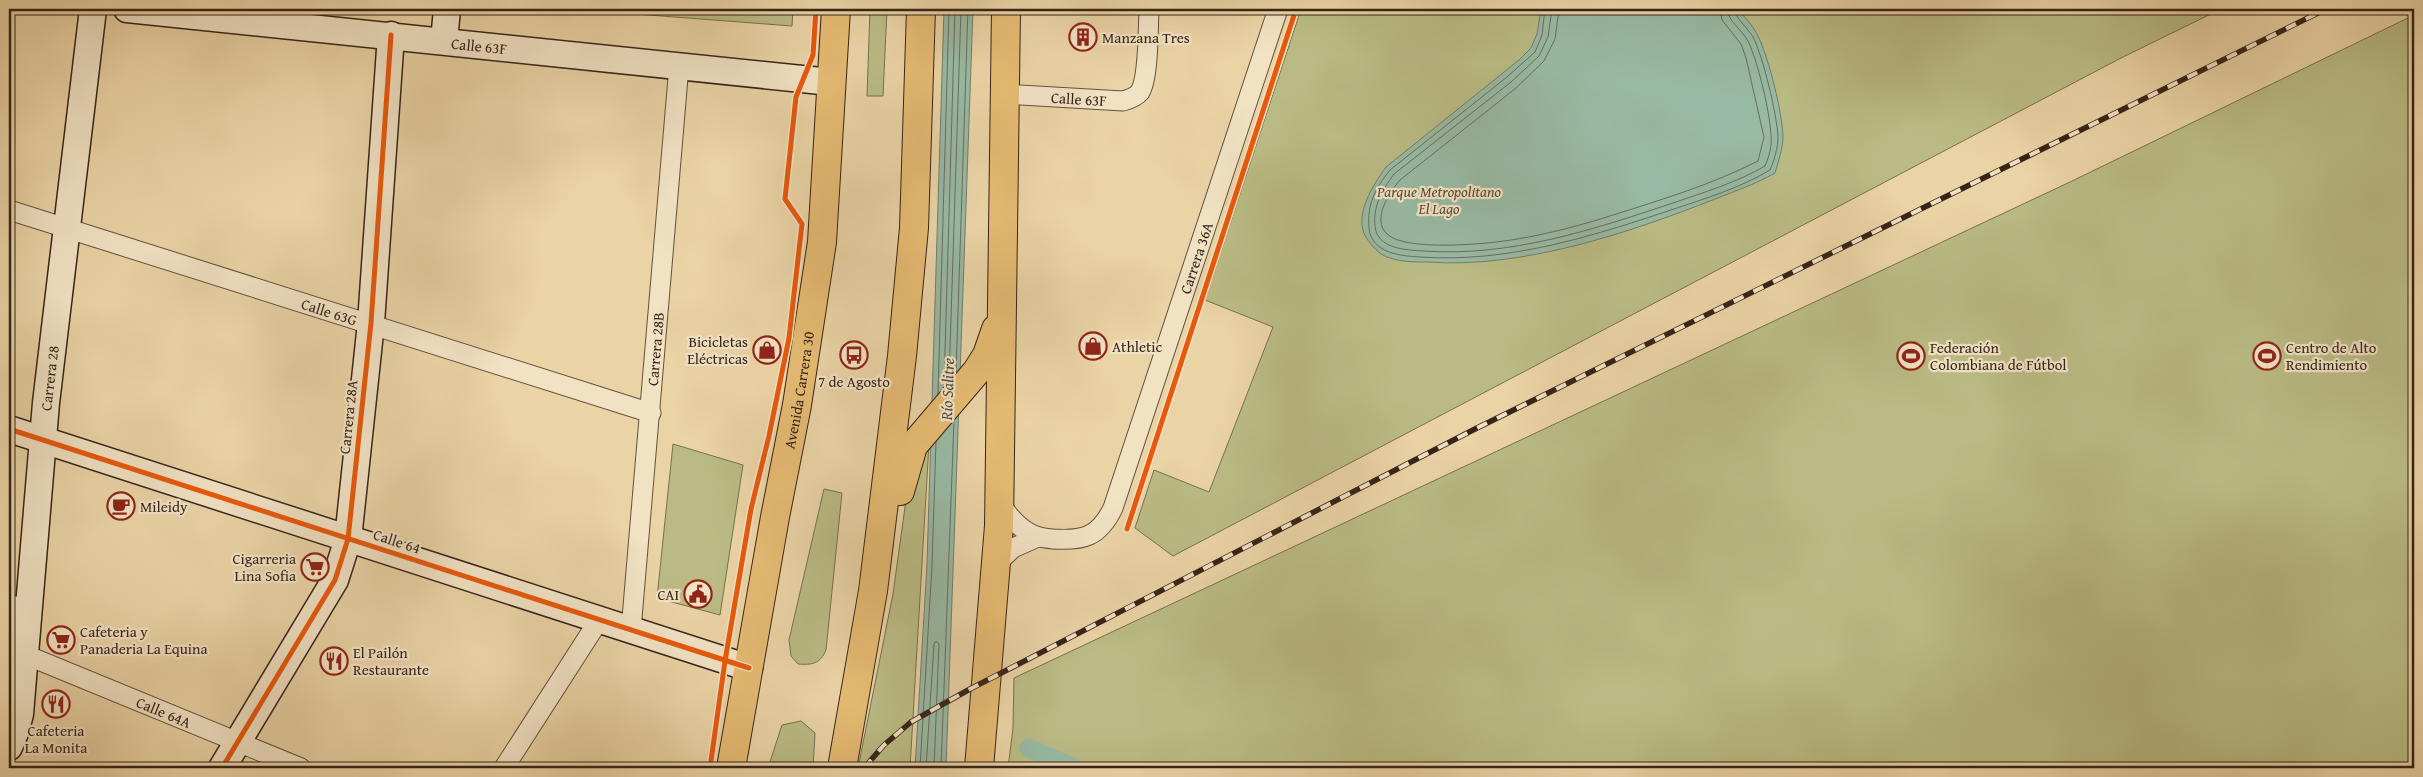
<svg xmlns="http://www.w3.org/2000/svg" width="2423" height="777" font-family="'Gentium Book Plus',serif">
  <rect width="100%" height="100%" fill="#ead3a5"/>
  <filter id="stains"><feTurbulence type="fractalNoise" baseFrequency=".004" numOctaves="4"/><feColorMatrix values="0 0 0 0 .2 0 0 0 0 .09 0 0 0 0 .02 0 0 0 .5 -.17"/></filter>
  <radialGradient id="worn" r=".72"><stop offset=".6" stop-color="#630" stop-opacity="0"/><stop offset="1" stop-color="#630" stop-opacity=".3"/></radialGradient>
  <g fill="#babb84" stroke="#78704e">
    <path d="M 623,9 L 793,9 L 792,26 L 622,13 Z"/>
    <path d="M 870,9 L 887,9 L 883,96 L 867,96 Z"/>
    <path d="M 1301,9 L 2221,9 L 2121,58 L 1173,556 L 1135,528 L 1154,470 L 1209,492 L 1273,327 L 1205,300 Z"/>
    <path d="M 2414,15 L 2414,768 L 1008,768 L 1013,728 L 1014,678 L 2070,182 Z"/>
    <path d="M 673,444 L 743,465 L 720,615 L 657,598 Z"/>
    <path d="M 929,444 L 910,768 L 858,768 L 893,594 L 907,493 Z"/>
    <path d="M 824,489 L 842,493 L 826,650 C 820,664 812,665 798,664 L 791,656 L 789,640 Z"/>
    <path d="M 801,721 L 815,733 L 813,768 L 768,768 L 782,725 Z"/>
  </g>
  <g fill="#98b9a3" stroke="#717d6c">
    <path d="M 944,9 L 973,9 L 946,768 L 915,768 L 927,564 Z"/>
    <path d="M 1541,9 L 1737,9 C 1745,17 1753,26 1758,36 C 1769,58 1782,112 1783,136 C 1783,149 1778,162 1775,173 C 1756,184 1735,191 1715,199 C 1629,233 1521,269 1428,262 C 1414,262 1400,262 1387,257 C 1379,254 1372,246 1367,239 C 1352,217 1373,185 1386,167 L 1519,60 L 1531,48 L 1537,34 Z"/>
  </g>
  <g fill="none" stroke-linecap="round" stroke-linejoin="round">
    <g stroke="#676e5e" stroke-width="1">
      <path d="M 1545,9 L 1542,35 L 1535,52 L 1507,77 L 1390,170 C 1375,189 1367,204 1369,228 C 1371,253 1401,256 1420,257 C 1507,263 1590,237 1671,210 C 1704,199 1740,188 1770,170 C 1774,161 1778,148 1778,137 C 1777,115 1763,56 1753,37 C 1748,28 1735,18 1734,9"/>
      <path d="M 1552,9 L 1548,37 L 1539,56 L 1511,82 L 1394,174 C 1382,191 1373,205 1375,226 C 1377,249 1406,250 1424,251 C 1510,257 1592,230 1673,203 C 1702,193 1738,182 1765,166 C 1769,157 1772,146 1771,136 C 1770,112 1758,62 1748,41 C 1742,30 1728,21 1727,9"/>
      <path d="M 1559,9 L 1555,39 L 1544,61 L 1516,88 L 1400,180 C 1390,192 1371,219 1387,234 C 1405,252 1491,244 1517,239 C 1548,234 1582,225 1613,215 C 1661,200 1713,184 1758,161 L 1764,137 L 1746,58 L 1741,44 L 1722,20 L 1720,9"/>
      <path d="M 956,373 L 968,9"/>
      <path d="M 949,380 L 961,9"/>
      <path d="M 944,387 L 955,9"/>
      <path d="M 938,394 L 949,9"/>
      <path d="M 920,768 L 932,565 L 936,442"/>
      <path d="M 926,768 L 934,644 L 936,641 L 939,644 L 934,768"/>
      <path d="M 941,768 L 954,421"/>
    </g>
    <path stroke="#98b9a3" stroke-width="19" d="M 1029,748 L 1074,768"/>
    <g stroke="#63503c" stroke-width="21">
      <g id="street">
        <path id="s1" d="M 1003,94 L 1123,101 C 1130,99 1136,97 1140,92 C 1149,77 1148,28 1149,9"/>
        <path id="s2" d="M 9,210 L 651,413"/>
        <path id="s3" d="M 1000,503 C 1007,514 1015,524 1026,531 C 1035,537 1043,538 1053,539 C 1083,541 1099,537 1113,508 L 1278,9"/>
        <path d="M 996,564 L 1013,548 L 1038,537"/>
        <path d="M 9,604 L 29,611"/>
        <path id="s4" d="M 631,630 L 679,66"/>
        <path id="s5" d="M 26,655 L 301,768"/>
        <path d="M 504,768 L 599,620"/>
      </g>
    </g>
    <g stroke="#362419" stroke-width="29">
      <g id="secondary">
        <path id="s6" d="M 127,9 L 831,82"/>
        <path d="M 444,41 L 447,9"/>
        <path d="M 9,429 L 749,668"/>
        <path id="s7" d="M 9,747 L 15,733 L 20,714 L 46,403 L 93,9"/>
        <path d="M 222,768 L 335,580 L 348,539 L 371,323 L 391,35"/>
      </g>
    </g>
    <g stroke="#362419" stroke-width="30">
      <g id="highway">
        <path d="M 900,491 L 913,446 L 977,371 L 987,355 L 996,329"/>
        <path id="s8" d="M 731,768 L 775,517 L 797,405 L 822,242 L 836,9"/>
        <path d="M 842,768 L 873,591 L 902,356 L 914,228 L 921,9"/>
        <path d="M 979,768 L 999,526 L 1006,9"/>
      </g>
    </g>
    <use href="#street" stroke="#f1e2c4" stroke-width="19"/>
    <use href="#secondary" stroke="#f1e2c4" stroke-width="26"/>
    <use href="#highway" stroke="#e5ba72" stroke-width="28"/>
    <g stroke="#362419" stroke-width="5.5">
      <path id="rail" d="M 864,768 L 884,745 L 911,722 L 970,689 L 1475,429 L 2326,9"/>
    </g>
    <use href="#rail" stroke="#f1e2c4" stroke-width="4" stroke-dasharray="11" stroke-linecap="butt"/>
    <g stroke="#f1e2c4" stroke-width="8">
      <g id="cycleway">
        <path d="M 9,429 L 749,668"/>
        <path d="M 1127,529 L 1296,9"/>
        <path d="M 222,768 L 335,580 L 348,539 L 371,323 L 391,35"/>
        <path d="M 710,768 L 725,661 L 751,509 L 769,436 L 789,338 L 802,224 L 785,199 L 796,97 L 813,55 L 816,9"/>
      </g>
    </g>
    <use href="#cycleway" stroke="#e8590c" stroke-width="5"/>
  </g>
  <defs>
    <g id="building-ring" transform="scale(1.4375)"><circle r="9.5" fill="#f1e2c4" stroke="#8f2418" stroke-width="1.5"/><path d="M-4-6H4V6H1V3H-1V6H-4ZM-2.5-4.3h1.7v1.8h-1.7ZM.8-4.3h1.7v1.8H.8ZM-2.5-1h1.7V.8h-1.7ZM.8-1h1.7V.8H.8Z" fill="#8f2418"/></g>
    <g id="shop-ring" transform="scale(1.4375)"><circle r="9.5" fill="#f1e2c4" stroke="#8f2418" stroke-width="1.5"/><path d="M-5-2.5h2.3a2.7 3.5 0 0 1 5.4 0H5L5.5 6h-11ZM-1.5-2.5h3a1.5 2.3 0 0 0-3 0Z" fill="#8f2418"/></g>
    <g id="bus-ring" transform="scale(1.4375)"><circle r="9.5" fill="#f1e2c4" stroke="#8f2418" stroke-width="1.5"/><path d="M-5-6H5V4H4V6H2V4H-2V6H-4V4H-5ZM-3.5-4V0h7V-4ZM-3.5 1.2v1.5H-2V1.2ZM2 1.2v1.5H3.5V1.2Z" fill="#8f2418"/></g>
    <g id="stadium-ring" transform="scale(1.4375)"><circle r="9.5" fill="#f1e2c4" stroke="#8f2418" stroke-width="1.5"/><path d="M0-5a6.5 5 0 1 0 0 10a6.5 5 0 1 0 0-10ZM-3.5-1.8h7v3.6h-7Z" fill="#8f2418"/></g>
    <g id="cafe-ring" transform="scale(1.4375)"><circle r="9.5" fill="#f1e2c4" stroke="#8f2418" stroke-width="1.5"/><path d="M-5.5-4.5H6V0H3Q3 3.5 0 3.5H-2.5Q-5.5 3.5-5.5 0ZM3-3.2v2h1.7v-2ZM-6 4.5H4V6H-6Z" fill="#8f2418"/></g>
    <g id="supermarket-ring" transform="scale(1.4375)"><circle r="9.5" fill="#f1e2c4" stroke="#8f2418" stroke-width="1.5"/><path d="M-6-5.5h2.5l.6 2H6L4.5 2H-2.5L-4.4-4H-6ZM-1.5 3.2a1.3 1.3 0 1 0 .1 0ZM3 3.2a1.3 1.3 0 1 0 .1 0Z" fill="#8f2418"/></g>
    <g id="civic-ring" transform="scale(1.4375)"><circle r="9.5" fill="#f1e2c4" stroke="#8f2418" stroke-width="1.5"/><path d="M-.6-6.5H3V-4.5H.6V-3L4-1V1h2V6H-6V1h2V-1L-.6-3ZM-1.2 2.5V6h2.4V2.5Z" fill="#8f2418"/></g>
    <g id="restaurant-ring" transform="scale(1.4375)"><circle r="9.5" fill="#f1e2c4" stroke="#8f2418" stroke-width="1.5"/><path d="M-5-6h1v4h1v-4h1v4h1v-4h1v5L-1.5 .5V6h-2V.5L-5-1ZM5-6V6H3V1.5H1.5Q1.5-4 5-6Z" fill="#8f2418"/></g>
  </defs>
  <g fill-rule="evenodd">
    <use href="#building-ring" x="1083" y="37"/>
    <use href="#shop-ring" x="1093" y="346"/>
    <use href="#shop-ring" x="767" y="350"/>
    <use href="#bus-ring" x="854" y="355"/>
    <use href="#stadium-ring" x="1911" y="356"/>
    <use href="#stadium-ring" x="2267" y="356"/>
    <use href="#cafe-ring" x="121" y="506"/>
    <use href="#supermarket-ring" x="315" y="567"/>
    <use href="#civic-ring" x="698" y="594"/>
    <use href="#supermarket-ring" x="61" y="640"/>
    <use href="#restaurant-ring" x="334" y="661"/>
    <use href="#restaurant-ring" x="56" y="704"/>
  </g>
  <g text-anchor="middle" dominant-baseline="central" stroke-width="4.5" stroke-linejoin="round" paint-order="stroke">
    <g font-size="15" fill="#362419" stroke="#f1e2c4" text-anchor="start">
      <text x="1102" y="37">Manzana Tres</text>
      <text x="748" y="341" text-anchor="end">Bicicletas<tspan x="748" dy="17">Eléctricas</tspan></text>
      <text x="1112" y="346">Athletic</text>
      <text x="1930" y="347">Federación<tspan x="1930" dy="17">Colombiana de Fútbol</tspan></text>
      <text x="2286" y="347">Centro de Alto<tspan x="2286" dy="17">Rendimiento</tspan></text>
      <text x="854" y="381" text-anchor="middle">7 de Agosto</text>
      <text x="140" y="506">Mileidy</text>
      <text x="296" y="558" text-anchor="end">Cigarreria<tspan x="296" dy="17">Lina Sofia</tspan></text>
      <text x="679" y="594" text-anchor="end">CAI</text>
      <text x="80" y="631">Cafeteria y<tspan x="80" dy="17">Panaderia La Equina</tspan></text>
      <text x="353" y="652">El Pailón<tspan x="353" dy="17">Restaurante</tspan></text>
      <text x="56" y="730" text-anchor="middle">Cafeteria<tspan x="56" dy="17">La Monita</tspan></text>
    </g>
    <g font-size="15" fill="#362419" stroke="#f1e2c4">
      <text stroke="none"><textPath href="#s6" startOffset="354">Calle 63F</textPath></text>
      <text stroke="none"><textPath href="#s1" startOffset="76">Calle 63F</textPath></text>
      <text stroke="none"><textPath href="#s3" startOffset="404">Carrera 36A</textPath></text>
      <text stroke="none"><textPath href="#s2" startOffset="336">Calle 63G</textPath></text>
      <text stroke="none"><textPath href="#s4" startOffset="282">Carrera 28B</textPath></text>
      <text stroke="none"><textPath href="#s7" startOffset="372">Carrera 28</textPath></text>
      <text stroke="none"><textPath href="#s8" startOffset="384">Avenida Carrera 30</textPath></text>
      <text transform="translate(348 417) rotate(-84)">Carrera 28A</text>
      <text transform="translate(397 541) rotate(18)">Calle 64</text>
      <text stroke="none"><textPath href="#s5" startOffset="149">Calle 64A</textPath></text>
    </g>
    <g font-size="15" font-style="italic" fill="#574a34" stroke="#f1e2c4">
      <text x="1439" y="191">Parque Metropolitano<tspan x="1439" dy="17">El Lago</tspan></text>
    </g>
    <g font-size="16" font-style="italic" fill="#4e493c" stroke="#f1e2c4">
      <text transform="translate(947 389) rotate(-88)">Río Salitre</text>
    </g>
  </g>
  <rect width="2423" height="777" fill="none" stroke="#ead3a5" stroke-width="30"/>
  <rect x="10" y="10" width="2403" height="757" fill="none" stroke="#362419" stroke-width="2.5"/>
  <rect x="15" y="15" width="2393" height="747" fill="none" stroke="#362419"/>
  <rect width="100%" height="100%" filter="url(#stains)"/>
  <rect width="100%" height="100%" fill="url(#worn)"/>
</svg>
